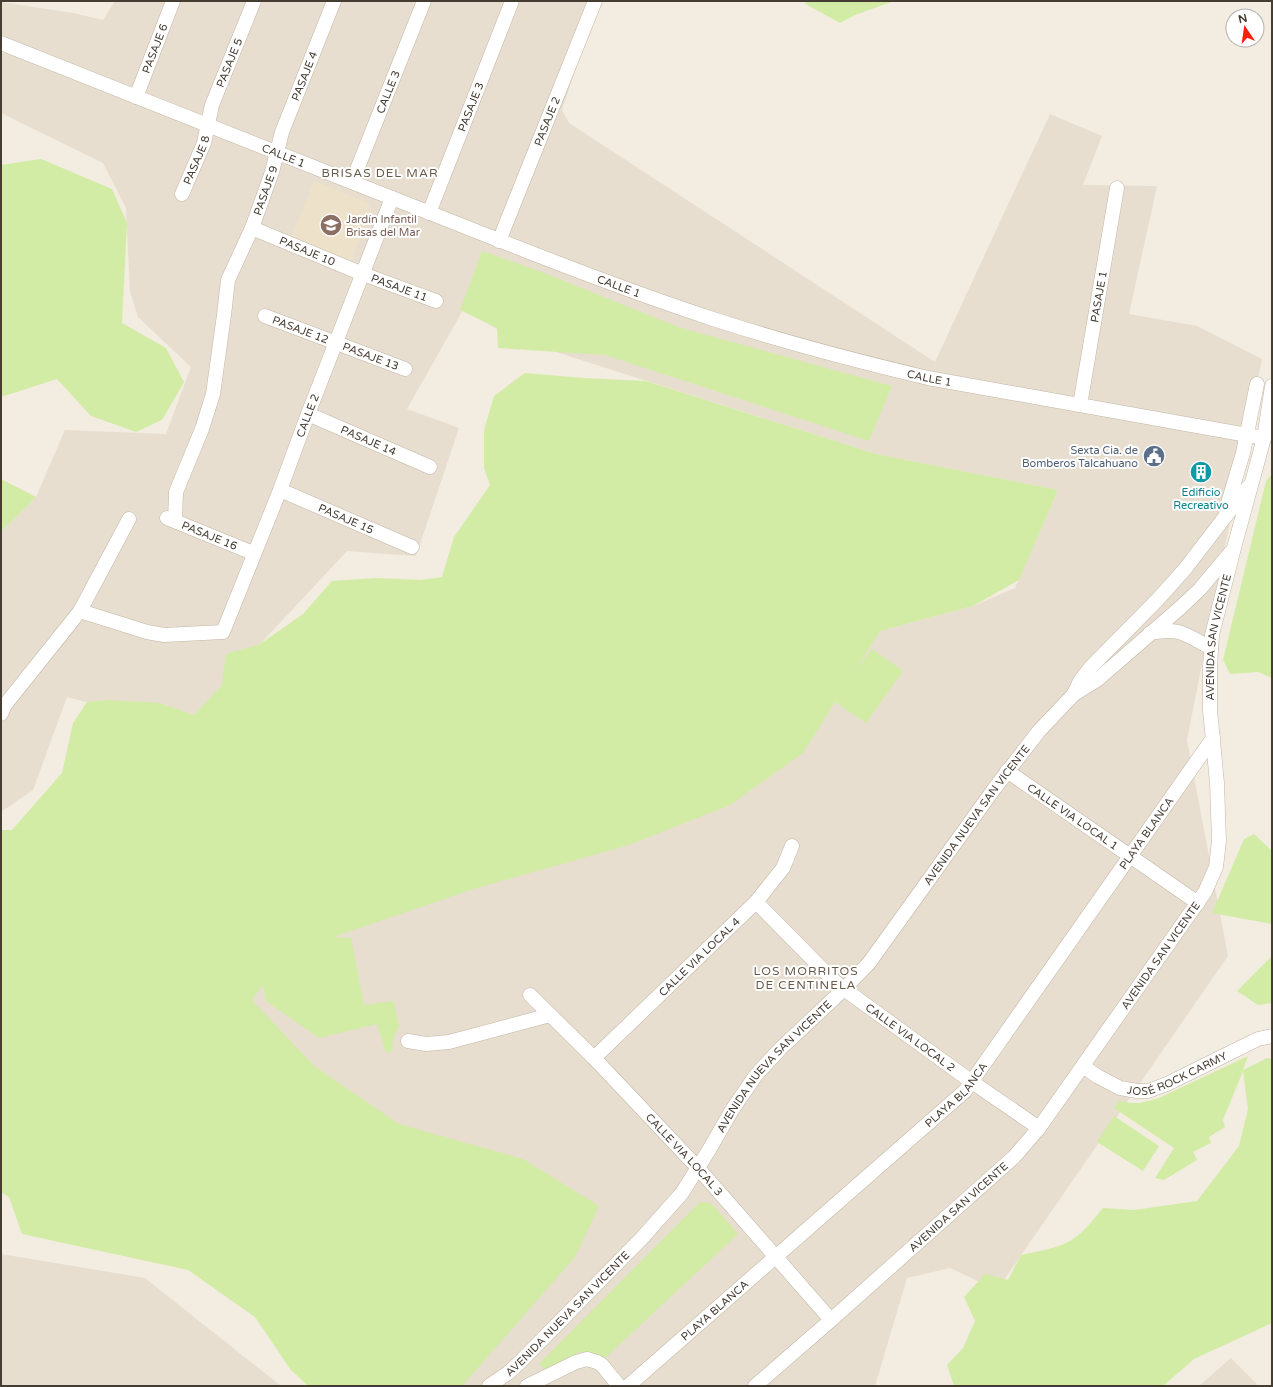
<svg xmlns="http://www.w3.org/2000/svg" width="1273" height="1387" font-family="'Varela Round',sans-serif">
  <rect width="100%" height="100%" fill="#f3ece1"/>
  <g fill="#e7decf">
    <path d="M 115,1 L 598,1 L 562,110 L 569,123 L 935,362 L 1050,114 L 1102,136 L 1083,185 L 1157,186 L 1129,314 L 1197,326 L 1262,359 L 1187,740 L 1228,956 L 997,1290 L 950,1268 L 907,1278 L 875,1386 L 350,1386 L 296,1096 L 207,996 L 880,631 L 973,606 L 1015,588 L 1058,490 L 876,454 L 515,339 L 463,310 L 407,409 L 459,428 L 416,556 L 347,551 L 183,727 L 67,697 L 33,790 L 1,812 L 1,532 L 36,497 L 65,430 L 166,434 L 191,367 L 138,317 L 130,292 L 126,208 L 103,163 L 1,113 L 1,2 L 73,13 L 103,20 Z"/>
    <path d="M 1,1254 L 145,1278 L 281,1386 L 1,1386 Z"/>
    <path d="M 1231,1358 L 1259,1386 L 1199,1386 Z"/>
  </g>
  <path fill="#eee1c9" d="M 314,181 L 368,203 L 371,212 L 351,261 L 291,238 Z"/>
  <g fill="#d2eca5">
    <path d="M 803,1 L 894,1 L 855,15 L 840,23 L 809,6 Z"/>
    <path d="M 41,159 L 112,189 L 127,223 L 122,323 L 166,348 L 184,382 L 162,420 L 136,432 L 91,416 L 57,379 L 1,397 L 1,165 Z"/>
    <path d="M 482,251 L 547,274 L 678,327 L 892,386 L 869,441 L 605,355 L 498,348 L 497,328 L 460,310 Z"/>
    <path d="M 525,373 L 584,378 L 646,381 L 876,454 L 1058,490 L 1019,580 L 973,606 L 880,631 L 856,669 L 872,649 L 903,671 L 866,723 L 835,702 L 803,753 L 730,805 L 629,845 L 477,888 L 333,937 L 351,938 L 364,1005 L 394,1001 L 399,1027 C 393,1036 392,1041 393,1051 L 386,1053 L 377,1024 L 319,1038 L 266,1001 L 263,985 L 252,1000 L 314,1066 L 399,1124 L 523,1159 L 599,1206 L 575,1257 L 462,1386 L 308,1386 L 290,1369 L 255,1317 L 188,1270 L 22,1234 L 9,1197 L 1,1192 L 1,830 L 12,830 L 62,773 L 73,723 L 87,702 L 109,700 L 159,703 L 194,715 L 222,685 L 226,654 L 260,644 L 303,614 L 332,581 L 376,578 L 421,580 L 442,577 L 454,537 L 490,485 L 484,468 L 484,430 L 494,396 Z"/>
    <path d="M 1272,474 L 1272,678 L 1258,672 L 1230,674 L 1223,660 L 1266,481 Z"/>
    <path d="M 1,479 L 36,497 L 1,532 Z"/>
    <path d="M 1254,834 L 1272,851 L 1272,926 L 1272,924 L 1212,913 L 1244,839 Z"/>
    <path d="M 1272,956 L 1272,1003 L 1258,1005 L 1237,991 Z"/>
    <path d="M 1248,1056 L 1243,1070 L 1267,1058 L 1272,1059 L 1272,1323 L 1194,1359 L 1163,1386 L 954,1386 L 947,1365 L 963,1348 L 975,1321 L 964,1297 L 985,1274 L 1008,1280 L 1021,1255 C 1035,1252 1058,1248 1070,1241 C 1082,1234 1094,1219 1103,1208 L 1134,1210 L 1197,1201 L 1239,1146 L 1248,1109 L 1243,1071 L 1223,1120 L 1225,1127 L 1209,1137 L 1211,1143 L 1193,1152 L 1197,1160 L 1164,1180 L 1155,1178 L 1174,1148 L 1114,1108 L 1119,1101 L 1130,1103 L 1140,1103 L 1159,1098 Z"/>
    <path d="M 1114,1116 L 1159,1146 L 1143,1171 L 1097,1142 Z"/>
    <path d="M 700,1202 L 711,1203 L 738,1234 L 604,1359 L 591,1352 L 580,1352 L 546,1370 L 539,1364 Z"/>
  </g>
  <g fill="none" stroke-linecap="round" stroke-linejoin="round">
    <g stroke="#c2b6a6" stroke-width="15">
      <g id="minor">
        <path id="s1" d="M 1,43 C 142,99 284,156 425,211 C 521,249 616,287 713,319 C 784,342 856,361 928,378 L 1264,438"/>
        <path id="s2" d="M 136,97 L 173,1"/>
        <path id="s3" d="M 352,182 L 424,1"/>
        <path id="s4" d="M 182,194 L 204,143 L 212,105 L 254,1"/>
        <path id="s5" d="M 429,213 L 512,1"/>
        <path id="s6" d="M 252,228 L 363,274 L 436,301"/>
        <path id="s7" d="M 499,241 L 595,1"/>
        <path id="s8" d="M 265,316 L 405,369"/>
        <path id="s9" d="M 1080,405 L 1117,188"/>
        <path id="s10" d="M 308,414 L 430,467"/>
        <path id="s11" d="M 280,490 L 412,547"/>
        <path d="M 1226,510 L 1243,453 L 1257,384"/>
        <path id="s12" d="M 167,518 L 253,553"/>
        <path id="s13" d="M 175,521 L 176,492 L 202,429 L 213,394 L 224,315 L 228,280 L 252,228 L 272,172 L 282,132 L 334,1"/>
        <path d="M 80,611 L 129,519"/>
        <path d="M 1150,633 C 1181,627 1184,634 1211,648"/>
        <path d="M 1074,694 L 1080,681 L 1090,668 L 1159,598 L 1185,569 L 1248,487"/>
        <path id="s14" d="M 1,714 L 5,705 L 80,611 L 147,632 L 164,635 L 223,632 L 280,490 L 308,414 L 392,198"/>
        <path id="s15" d="M 1007,771 L 1198,903"/>
        <path id="s16" d="M 756,902 L 831,978 L 844,989 L 972,1082 L 1039,1128"/>
        <path id="s17" d="M 530,995 L 594,1058 L 698,1168 L 831,1320"/>
        <path d="M 408,1041 L 426,1044 L 449,1042 L 550,1015"/>
        <path id="s18" d="M 594,1058 L 756,902 L 783,868 L 792,846"/>
        <path id="s19" d="M 1083,1066 L 1097,1076 L 1120,1088 L 1137,1091 L 1148,1091 L 1167,1084 L 1258,1039 L 1272,1036"/>
        <path id="s20" d="M 489,1386 L 508,1373 L 521,1361 L 642,1238 L 682,1193 L 709,1150 L 732,1110 L 756,1075 L 781,1048 L 844,989 L 869,963 L 994,789 L 1039,731 L 1074,694 L 1097,680 L 1181,607 L 1200,589 L 1231,552"/>
        <path d="M 527,1386 L 576,1362 L 587,1359 L 597,1362 L 602,1365 L 619,1386"/>
        <path id="s21" d="M 628,1386 L 965,1091 L 1213,738"/>
        <path id="s22" d="M 755,1386 L 831,1320 L 1014,1157 L 1039,1128 L 1205,892 L 1216,867 L 1219,841 L 1217,783 L 1210,710 L 1210,667 L 1212,635 L 1234,548 L 1264,438 L 1272,386"/>
      </g>
    </g>
    <use href="#minor" stroke="#fff" stroke-width="14"/>
  </g>
  <defs>
    <g id="school-disc" transform="scale(1.15)"><circle r="9.5" fill="#8d6e63" stroke="#fff"/><path d="M0-5L7-2L0 1L-7-2ZM-4 1L0 2.5L4 1V4Q0 6-4 4Z" fill="#fff"/></g>
    <g id="civic-disc" transform="scale(1.15)"><circle r="9.5" fill="#5c6f8a" stroke="#fff"/><path d="M-.6-6.5H3V-4.5H.6V-3L4-1V1h2V6H-6V1h2V-1L-.6-3ZM-1.2 2.5V6h2.4V2.5Z" fill="#fff"/></g>
    <g id="building-disc" transform="scale(1.15)"><circle r="9.5" fill="#0f9aa8" stroke="#fff"/><path d="M-4-6H4V6H1V3H-1V6H-4ZM-2.5-4.3h1.7v1.8h-1.7ZM.8-4.3h1.7v1.8H.8ZM-2.5-1h1.7V.8h-1.7ZM.8-1h1.7V.8H.8Z" fill="#fff"/></g>
  </defs>
  <g fill-rule="evenodd">
    <use href="#school-disc" x="331" y="225"/>
    <use href="#civic-disc" x="1154" y="456"/>
    <use href="#building-disc" x="1201" y="472"/>
  </g>
  <g text-anchor="middle" dominant-baseline="central" stroke-width="4" stroke-linejoin="round" paint-order="stroke">
    <g font-size="11" fill="#453c32" stroke="#fff">
      <text stroke="none"><textPath href="#s2" startOffset="52">PASAJE 6</textPath></text>
      <text stroke="none"><textPath href="#s4" startOffset="140">PASAJE 5</textPath></text>
      <text stroke="none"><textPath href="#s13" startOffset="467">PASAJE 4</textPath></text>
      <text stroke="none"><textPath href="#s3" startOffset="97">CALLE 3</textPath></text>
      <text stroke="none"><textPath href="#s5" startOffset="114">PASAJE 3</textPath></text>
      <text stroke="none"><textPath href="#s7" startOffset="129">PASAJE 2</textPath></text>
      <text stroke="none"><textPath href="#s1" startOffset="304">CALLE 1</textPath></text>
      <text stroke="none"><textPath href="#s4" startOffset="37">PASAJE 8</textPath></text>
      <text stroke="none"><textPath href="#s13" startOffset="346">PASAJE 9</textPath></text>
      <text stroke="none"><textPath href="#s6" startOffset="60">PASAJE 10</textPath></text>
      <text stroke="none"><textPath href="#s1" startOffset="664">CALLE 1</textPath></text>
      <text stroke="none"><textPath href="#s6" startOffset="159">PASAJE 11</textPath></text>
      <text stroke="none"><textPath href="#s9" startOffset="110">PASAJE 1</textPath></text>
      <text stroke="none"><textPath href="#s8" startOffset="38">PASAJE 12</textPath></text>
      <text stroke="none"><textPath href="#s8" startOffset="113">PASAJE 13</textPath></text>
      <text stroke="none"><textPath href="#s1" startOffset="988">CALLE 1</textPath></text>
      <text stroke="none"><textPath href="#s14" startOffset="509">CALLE 2</textPath></text>
      <text stroke="none"><textPath href="#s10" startOffset="66">PASAJE 14</textPath></text>
      <text stroke="none"><textPath href="#s11" startOffset="72">PASAJE 15</textPath></text>
      <text stroke="none"><textPath href="#s12" startOffset="46">PASAJE 16</textPath></text>
      <text stroke="none"><textPath href="#s22" startOffset="931">AVENIDA SAN VICENTE</textPath></text>
      <text stroke="none"><textPath href="#s20" startOffset="755">AVENIDA NUEVA SAN VICENTE</textPath></text>
      <text stroke="none"><textPath href="#s15" startOffset="80">CALLE VIA LOCAL 1</textPath></text>
      <text stroke="none"><textPath href="#s21" startOffset="763">PLAYA BLANCA</textPath></text>
      <text stroke="none"><textPath href="#s22" startOffset="595">AVENIDA SAN VICENTE</textPath></text>
      <text stroke="none"><textPath href="#s18" startOffset="146">CALLE VIA LOCAL 4</textPath></text>
      <text stroke="none"><textPath href="#s16" startOffset="206">CALLE VIA LOCAL 2</textPath></text>
      <text stroke="none"><textPath href="#s20" startOffset="431">AVENIDA NUEVA SAN VICENTE</textPath></text>
      <text stroke="none"><textPath href="#s19" startOffset="104">JOSÉ ROCK CARMY</textPath></text>
      <text stroke="none"><textPath href="#s21" startOffset="439">PLAYA BLANCA</textPath></text>
      <text stroke="none"><textPath href="#s17" startOffset="222">CALLE VIA LOCAL 3</textPath></text>
      <text stroke="none"><textPath href="#s22" startOffset="271">AVENIDA SAN VICENTE</textPath></text>
      <text stroke="none"><textPath href="#s21" startOffset="115">PLAYA BLANCA</textPath></text>
      <text stroke="none"><textPath href="#s20" startOffset="107">AVENIDA NUEVA SAN VICENTE</textPath></text>
    </g>
    <g font-size="11" fill="#785e54" stroke="#fff" text-anchor="start">
      <text x="346" y="219">Jardín Infantil<tspan x="346" dy="13">Brisas del Mar</tspan></text>
    </g>
    <g font-size="11" fill="#4e5e75" stroke="#fff" text-anchor="end">
      <text x="1138" y="450">Sexta Cia. de<tspan x="1138" dy="13">Bomberos Talcahuano</tspan></text>
    </g>
    <g font-size="11" fill="#0d838f" stroke="#fff">
      <text x="1201" y="492">Edificio<tspan x="1201" dy="13">Recreativo</tspan></text>
    </g>
    <g font-size="12" letter-spacing="1" fill="#685948" stroke="#fff">
      <text x="380" y="173">BRISAS DEL MAR</text>
      <text x="806" y="971">LOS MORRITOS<tspan x="806" dy="14">DE CENTINELA</tspan></text>
    </g>
  </g>
  <rect width="1273" height="1387" fill="none" stroke="#453c32" stroke-width="4"/>
  <g transform="translate(1245 28) rotate(347)"><circle r="19" fill="#ffffff" stroke="#b5b1ad"/>
  <path d="M0-3L7 15L0 10L-7 15Z" fill="#ff1d0c"/>
  <text y="-6" font-size="11" font-weight="bold" text-anchor="middle" fill="#453c32">N</text>
  </g>
</svg>
